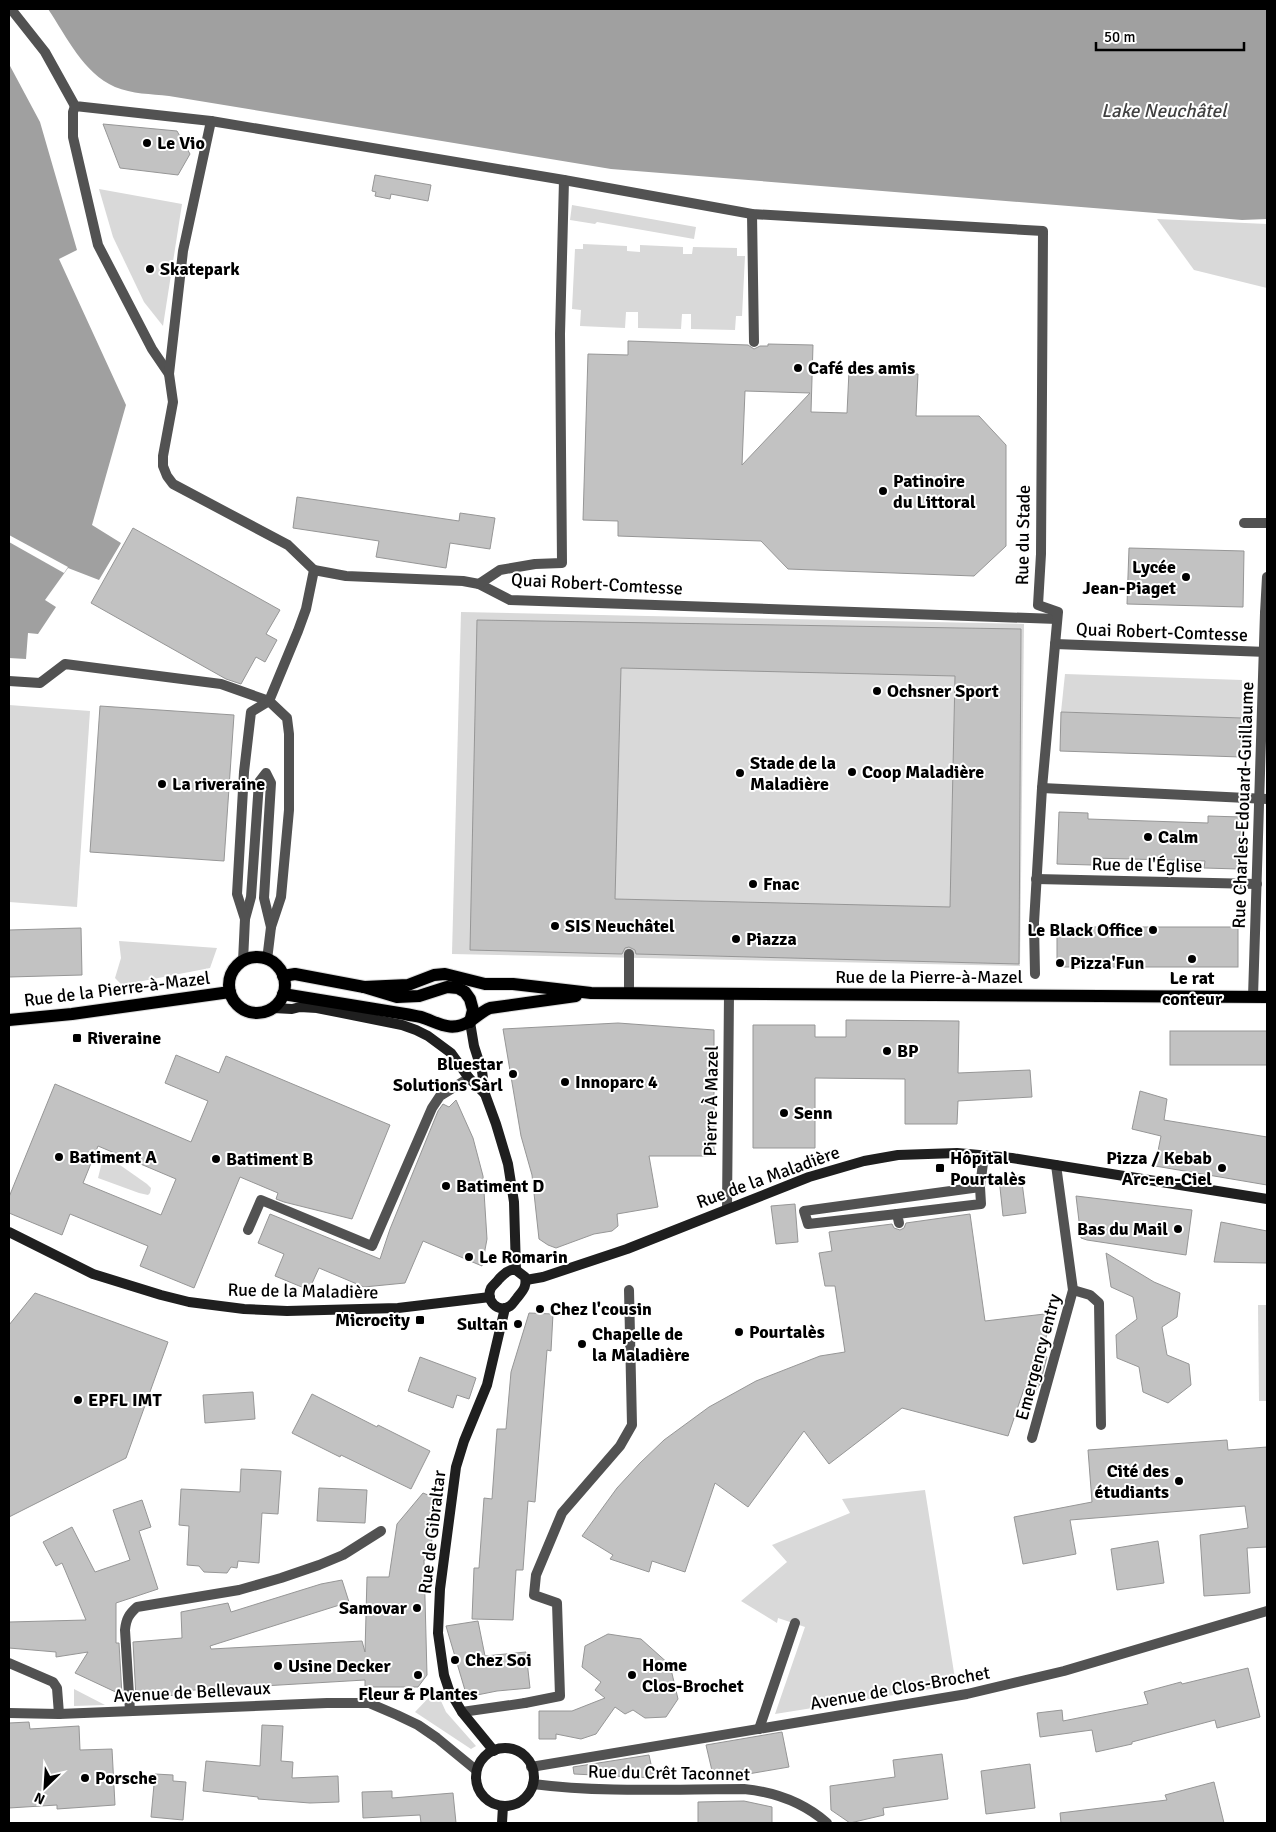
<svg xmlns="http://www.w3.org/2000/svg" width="1276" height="1832" font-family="Signika,sans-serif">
  <rect width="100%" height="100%" fill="#fff"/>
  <g fill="#d9d9d9">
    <path d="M 99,189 L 182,204 L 163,326 L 144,302 L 113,237 Z"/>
    <path d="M 572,205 L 696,227 L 694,239 L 597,222 L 595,224 L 570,220 Z"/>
    <path d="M 1157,219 L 1267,224 L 1267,288 L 1194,270 Z"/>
    <path d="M 583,244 L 627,246 L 627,251 L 640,252 L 640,245 L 683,247 L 683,254 L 692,254 L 693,247 L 737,248 L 737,256 L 745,256 L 742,316 L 736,316 L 735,330 L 691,329 L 691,314 L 682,314 L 681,329 L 638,328 L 638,312 L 626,312 L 625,328 L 580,326 L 581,310 L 572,309 L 575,249 L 583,249 Z"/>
    <path d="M 461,612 L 1024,624 L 1020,966 L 452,954 Z"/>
    <path d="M 1065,674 L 1242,680 L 1242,718 L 1061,712 Z"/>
    <path d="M 9,705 L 90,711 L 77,907 L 9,902 Z"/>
    <path d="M 119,941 L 217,948 L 210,968 L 122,985 L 115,978 L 121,958 Z"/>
    <path d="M 110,1158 L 147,1184 L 151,1188 L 150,1193 L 148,1195 L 139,1193 L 98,1178 L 102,1162 Z"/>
    <path d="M 1258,1305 L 1267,1305 L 1267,1401 L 1259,1401 Z"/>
    <path d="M 925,1490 L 956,1685 L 775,1714 L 805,1627 L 778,1618 L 777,1623 L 741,1601 L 787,1562 L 772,1545 L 850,1513 L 842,1499 Z"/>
    <path d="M 74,1689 L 105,1705 L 74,1706 Z"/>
    <path d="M 436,1690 L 446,1712 L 476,1746 L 471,1749 L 415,1712 Z"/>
  </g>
  <g fill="#a0a0a0">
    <path d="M 48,9 L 1267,9 L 1267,219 L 1242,220 L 611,169 L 169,96 C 151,94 132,94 115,87 C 83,73 67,37 48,9 Z"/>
    <path d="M 9,64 L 40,122 L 77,250 L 59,259 L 126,405 L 92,525 L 121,543 L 99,580 L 68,568 L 45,600 L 56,607 L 38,634 L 28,633 L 26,659 L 9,658 Z"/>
  </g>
  <path fill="#fff" d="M 9,535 L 68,567 L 64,573 L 9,542 Z"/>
  <g fill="#c2c2c2" stroke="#969696" fill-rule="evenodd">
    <path d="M 103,124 L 177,131 L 190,154 L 178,175 L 120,168 Z"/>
    <path d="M 375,175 L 431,185 L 428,201 L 391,194 L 390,199 L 375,196 L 376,192 L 372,191 Z"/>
    <path d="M 628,341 L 748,345 L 754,349 L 760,346 L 768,346 L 768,344 L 813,345 L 811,412 L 847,413 L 849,371 L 918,374 L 916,416 L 979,416 L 1006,445 L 1006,546 L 974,576 L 788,569 L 761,541 L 618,536 L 618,521 L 583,520 L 588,354 L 628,355 ZM 745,391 L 810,393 L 742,465 Z"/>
    <path d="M 297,497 L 459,521 L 460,513 L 495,518 L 490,549 L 450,543 L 446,568 L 376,557 L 379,541 L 293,528 Z"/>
    <path d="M 133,528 L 280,610 L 266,634 L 277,640 L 265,662 L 256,657 L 241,684 L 226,679 L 91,603 Z"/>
    <path d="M 1129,548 L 1244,551 L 1243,607 L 1127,604 Z"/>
    <path d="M 477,620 L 1021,629 L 1019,964 L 636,954 L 635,950 L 629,947 L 625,948 L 622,954 L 470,950 ZM 621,668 L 955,676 L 950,907 L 615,899 Z"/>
    <path d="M 100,706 L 234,715 L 224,861 L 90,852 Z"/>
    <path d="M 1061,712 L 1242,718 L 1241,757 L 1060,751 Z"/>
    <path d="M 1059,812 L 1088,813 L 1088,819 L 1208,823 L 1208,816 L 1241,817 L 1239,869 L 1204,868 L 1205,861 L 1093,858 L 1092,865 L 1057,864 Z"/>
    <rect x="1057" y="927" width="181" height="40"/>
    <path d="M 81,928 L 82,975 L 9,977 L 9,930 Z"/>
    <path d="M 846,1020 L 959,1021 L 958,1073 L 1030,1070 L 1032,1097 L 958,1101 L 957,1124 L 905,1124 L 905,1079 L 815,1078 L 815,1148 L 753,1148 L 753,1025 L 815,1025 L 815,1037 L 846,1037 Z"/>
    <path d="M 618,1023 L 714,1030 L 714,1156 L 649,1156 L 658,1207 L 617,1214 L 618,1226 L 612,1231 L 594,1234 L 556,1248 L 548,1245 L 539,1239 L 532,1175 L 521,1136 L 503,1029 Z"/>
    <rect x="1170" y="1031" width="97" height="34"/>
    <path d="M 176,1055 L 219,1073 L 226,1056 L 390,1125 L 352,1219 L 284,1202 L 276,1199 L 278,1193 L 240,1177 L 194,1288 L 140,1266 L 148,1246 L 70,1214 L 62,1235 L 9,1213 L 9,1197 L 55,1084 L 191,1142 L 208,1101 L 165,1083 ZM 98,1146 L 176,1179 L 161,1215 L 83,1183 Z"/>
    <path d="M 1140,1091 L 1167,1099 L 1164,1120 L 1267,1137 L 1267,1185 L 1155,1166 L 1161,1136 L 1132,1129 Z"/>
    <path d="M 456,1100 L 473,1138 L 483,1176 L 487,1239 L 482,1266 L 423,1241 L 405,1283 L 364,1287 L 319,1268 L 309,1290 L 275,1276 L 284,1254 L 258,1243 L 270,1214 L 380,1259 L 390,1229 L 438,1111 L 443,1104 L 449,1107 Z"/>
    <path d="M 1021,1175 L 1026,1213 L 1003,1216 L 999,1178 Z"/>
    <path d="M 1076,1196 L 1192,1210 L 1186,1255 L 1087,1240 L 1081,1238 Z"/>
    <path d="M 795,1204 L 798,1242 L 776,1244 L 771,1206 Z"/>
    <path d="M 970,1214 L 985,1321 L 1053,1313 L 1041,1355 L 1047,1357 L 1040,1384 L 1035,1392 L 1024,1389 L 1008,1436 L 902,1408 L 829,1464 L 804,1431 L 748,1507 L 715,1483 L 685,1572 L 652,1561 L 649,1572 L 610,1559 L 613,1555 L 582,1536 L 617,1488 L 640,1463 L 664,1440 L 709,1407 L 756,1381 L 820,1356 L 845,1352 L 835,1286 L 825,1286 L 819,1253 L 832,1251 L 829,1232 L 892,1224 L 894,1228 L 900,1230 L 904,1228 L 906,1223 Z"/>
    <path d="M 1221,1222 L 1267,1231 L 1267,1263 L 1214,1262 Z"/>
    <path d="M 1106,1253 L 1154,1282 L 1180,1293 L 1177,1317 L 1162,1327 L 1167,1355 L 1189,1364 L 1191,1385 L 1168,1403 L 1143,1392 L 1139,1367 L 1117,1358 L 1116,1335 L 1137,1319 L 1133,1297 L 1111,1287 Z"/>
    <path d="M 35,1293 L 168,1342 L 126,1458 L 9,1517 L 9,1325 Z"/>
    <path d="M 529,1313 L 553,1314 L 551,1351 L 547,1350 L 535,1502 L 528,1501 L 523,1570 L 516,1570 L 513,1620 L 472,1619 L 474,1568 L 479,1568 L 484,1498 L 492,1499 L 497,1429 L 506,1429 L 511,1372 Z"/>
    <path d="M 420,1357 L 476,1378 L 469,1399 L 457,1395 L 453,1408 L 408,1391 Z"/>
    <path d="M 253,1392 L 255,1419 L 205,1423 L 203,1395 Z"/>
    <path d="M 312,1394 L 377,1427 L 378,1425 L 430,1451 L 411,1489 L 341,1455 L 340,1457 L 292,1433 Z"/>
    <path d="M 1227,1440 L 1228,1450 L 1267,1447 L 1267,1547 L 1247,1548 L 1250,1593 L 1204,1596 L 1200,1535 L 1248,1528 L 1245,1506 L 1070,1520 L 1076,1554 L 1023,1564 L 1014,1517 L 1092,1502 L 1088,1450 Z"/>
    <path d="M 241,1469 L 281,1471 L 278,1514 L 262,1513 L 259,1563 L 238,1561 L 237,1568 L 231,1567 L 227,1573 L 204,1572 L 199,1566 L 187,1565 L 189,1526 L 179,1525 L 181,1489 L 240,1492 Z"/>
    <path d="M 319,1488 L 367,1490 L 365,1523 L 317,1521 Z"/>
    <path d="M 423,1493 L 438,1499 L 429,1559 L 424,1560 L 427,1675 L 418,1687 L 365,1687 L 365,1680 L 178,1691 L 178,1695 L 136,1698 L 133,1642 L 182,1638 L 181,1612 L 228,1603 L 231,1612 L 321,1584 L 342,1580 L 349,1602 L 210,1646 L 211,1649 L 362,1641 L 365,1652 L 367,1577 L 389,1577 L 397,1524 Z"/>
    <path d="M 142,1500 L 151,1527 L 139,1531 L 158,1589 L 116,1603 L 116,1643 L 119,1643 L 122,1695 L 75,1673 L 88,1652 L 56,1657 L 56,1652 L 9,1648 L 9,1622 L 86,1620 L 62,1563 L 56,1566 L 43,1542 L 72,1527 L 95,1572 L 130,1560 L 113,1510 Z"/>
    <path d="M 1158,1541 L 1164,1583 L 1117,1590 L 1111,1549 Z"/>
    <path d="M 478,1621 L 485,1656 L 526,1652 L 530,1688 L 497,1691 L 467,1697 L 446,1626 Z"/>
    <path d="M 608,1634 L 641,1639 L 670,1665 L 678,1699 L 666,1717 L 645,1718 L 633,1710 L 625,1714 L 615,1707 L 596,1734 L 581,1739 L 556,1734 L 556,1739 L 539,1739 L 539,1711 L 572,1711 L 605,1698 L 595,1690 L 601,1682 L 582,1667 L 585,1646 Z"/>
    <path d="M 1248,1668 L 1260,1717 L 1217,1728 L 1215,1720 L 1132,1742 L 1132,1744 L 1096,1752 L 1092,1730 L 1040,1737 L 1037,1713 L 1062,1710 L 1063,1721 L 1148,1704 L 1144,1692 L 1181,1682 L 1182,1684 Z"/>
    <path d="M 29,1722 L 30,1729 L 79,1726 L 80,1750 L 112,1749 L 115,1805 L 57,1809 L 57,1805 L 9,1808 L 9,1723 Z"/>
    <path d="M 262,1725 L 283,1726 L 281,1761 L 293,1762 L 292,1778 L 338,1776 L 339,1802 L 310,1803 L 258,1799 L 258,1797 L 203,1791 L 206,1761 L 260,1766 Z"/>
    <path d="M 782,1732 L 789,1767 L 748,1774 L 747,1769 L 713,1775 L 706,1745 Z"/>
    <path d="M 942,1754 L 948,1799 L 883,1808 L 884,1815 L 850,1823 L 831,1810 L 830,1786 L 895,1777 L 893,1760 Z"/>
    <path d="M 649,1755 L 654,1778 L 574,1774 L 573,1767 Z"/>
    <path d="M 1030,1764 L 1035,1808 L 986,1814 L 981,1771 Z"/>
    <path d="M 155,1774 L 173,1775 L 173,1781 L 186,1782 L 183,1820 L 151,1817 Z"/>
    <path d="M 1214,1782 L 1224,1823 L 1061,1823 L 1060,1813 L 1167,1800 L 1165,1795 Z"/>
    <path d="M 392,1791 L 392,1798 L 453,1793 L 456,1823 L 421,1823 L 420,1815 L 363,1818 L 362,1792 Z"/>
    <path d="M 744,1801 L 772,1807 L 772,1823 L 698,1823 L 698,1802 Z"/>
  </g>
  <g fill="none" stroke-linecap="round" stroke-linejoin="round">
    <g stroke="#dbdbdb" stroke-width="14">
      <g id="primary">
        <circle cx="257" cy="985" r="28"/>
        <path d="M 283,976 L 295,974 L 364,987 L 397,997 L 419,996 L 447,987 L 458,988 L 465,992 L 470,999 L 473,1010 L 470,1022"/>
        <path d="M 364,987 L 408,985 L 434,975 L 445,974 L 485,984 L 513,984 L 591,993 L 1267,997"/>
        <path d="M 283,994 L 405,1014 C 410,1015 416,1016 421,1017 C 439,1023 451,1033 470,1021 C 477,1017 482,1011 490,1008 L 576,996"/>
        <path d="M 9,1020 L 72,1014 L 230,992"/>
      </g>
    </g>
    <g stroke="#525252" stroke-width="10">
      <path d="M 752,214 L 754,342"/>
      <path d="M 1244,523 L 1267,523"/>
      <path d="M 314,570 L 346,576 L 463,581 L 479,584 L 510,600 L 1057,619"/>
      <path d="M 479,584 L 500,570 L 535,564 L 562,563 L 560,334 L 564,180"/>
      <path d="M 1265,613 L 1267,577"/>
      <path d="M 9,681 L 40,683 L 65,664 L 221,684 L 269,701"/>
      <path d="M 245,919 L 251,897 L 259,782 L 266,773 L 271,783 L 264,898 L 271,927"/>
      <path d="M 629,954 L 629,993"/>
      <path d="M 248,1230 L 261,1200 L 372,1246 L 432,1108 L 440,1096 L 469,1078"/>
      <path d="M 1073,1290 L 1090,1295 L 1099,1303 L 1101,1425"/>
      <path d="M 1032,1438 L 1073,1290 L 1056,1165"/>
      <path d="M 525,1703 L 560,1696 L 557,1603 L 534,1595 L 536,1575 L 562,1513 L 620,1446 L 632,1425 L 629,1290"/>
      <path d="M 759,1729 L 795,1623"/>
    </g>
    <g stroke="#525252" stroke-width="10">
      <path d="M 11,9 L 45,52 L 75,106 L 211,121 L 564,180 L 752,214 L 1043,231 L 1041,554 L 1038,605 L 1058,612 L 1042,788 L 1034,923 L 1035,974"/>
      <path d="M 75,106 L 73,112 L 73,137 L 98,245 L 152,349 L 169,374"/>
      <path d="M 211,121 L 183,251 L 169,374 L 173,402 L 163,456 L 163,466 L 167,476 L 173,484 L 288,545 L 314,570 L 306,609 L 298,631 L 269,701 L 251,712 L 244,772 L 237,894 L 245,919 L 243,961"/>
      <path d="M 1055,644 L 1267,652"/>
      <path d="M 1042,788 L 1267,799"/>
      <path d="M 1036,879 L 1257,884"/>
      <path d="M 267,960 L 271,927 L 281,897 L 289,810 L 289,734 L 287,718 L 269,701"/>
      <path d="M 1253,997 L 1265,613"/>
      <path d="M 727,1208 L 729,994"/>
      <path d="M 897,1214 L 808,1224 L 804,1211 L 980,1187"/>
      <path d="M 899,1223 L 897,1214 L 981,1204 L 980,1187 L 984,1155"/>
      <path d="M 9,1663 L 53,1682 L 57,1688 L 59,1714"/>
      <path d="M 130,1711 L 125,1630 C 126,1619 129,1614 137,1607 L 239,1590 L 281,1578 L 319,1565 L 343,1555 L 381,1531"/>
      <path d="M 462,1712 L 525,1703"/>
      <path d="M 9,1713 L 59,1714 L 327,1703 L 369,1703 L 397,1715 L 418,1725 L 437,1738 L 476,1770"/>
      <path d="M 531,1767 L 967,1694 L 1064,1671 L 1267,1611"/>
      <path d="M 533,1784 C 603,1793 674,1789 744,1789 C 774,1792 804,1803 827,1823"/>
    </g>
    <g stroke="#1f1f1f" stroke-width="10">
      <path d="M 273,1008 L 292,1009 L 300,1007 L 317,1008 L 402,1025 L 416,1030 L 428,1036 L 451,1053 L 469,1078 L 485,1094"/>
      <path d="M 470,1022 L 474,1046 L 482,1071 L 485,1094 L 496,1124 L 508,1164 L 514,1202 L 516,1270"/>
      <path d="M 9,1232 L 93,1274 L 161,1295 L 189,1302 L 244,1309 L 287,1311 L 398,1308 L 490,1297"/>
      <path d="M 511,1270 L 516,1270 L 525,1277 C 527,1287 523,1290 517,1298 C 515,1300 513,1304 510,1306 C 498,1314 485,1300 491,1288 C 493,1285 497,1282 499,1279 C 503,1275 505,1272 511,1270 Z"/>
      <path d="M 526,1280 L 543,1277 L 627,1249 L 809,1177 L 864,1161 L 898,1155 L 957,1153 L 1012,1158 L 1267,1199"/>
      <circle cx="505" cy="1777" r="29"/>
      <path d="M 494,1751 L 462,1712 L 449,1690 L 444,1675 L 438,1633 L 440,1589 L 456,1467 L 464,1441 L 487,1385 L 505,1308"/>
      <path d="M 502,1823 L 503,1806"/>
    </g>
    <use href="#primary" stroke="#000" stroke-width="12"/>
  </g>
  <g fill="#000" stroke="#fff" stroke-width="2">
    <circle cx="147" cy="143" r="5"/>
    <circle cx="150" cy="269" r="5"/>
    <circle cx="798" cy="368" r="5"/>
    <circle cx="883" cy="491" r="5"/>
    <circle cx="1186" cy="577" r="5"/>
    <circle cx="877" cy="691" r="5"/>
    <circle cx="852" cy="772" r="5"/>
    <circle cx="740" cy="773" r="5"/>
    <circle cx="162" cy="784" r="5"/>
    <circle cx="1148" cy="837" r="5"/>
    <circle cx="753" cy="884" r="5"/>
    <circle cx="555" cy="926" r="5"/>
    <circle cx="1153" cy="930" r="5"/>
    <circle cx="736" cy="939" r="5"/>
    <circle cx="1192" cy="959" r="5"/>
    <circle cx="1060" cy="963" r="5"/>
    <rect x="72" y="1033" width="10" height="10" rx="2.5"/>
    <circle cx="887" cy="1051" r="5"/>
    <circle cx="513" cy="1074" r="5"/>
    <circle cx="565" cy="1082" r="5"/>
    <circle cx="784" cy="1113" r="5"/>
    <circle cx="59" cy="1157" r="5"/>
    <circle cx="216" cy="1159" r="5"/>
    <rect x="935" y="1163" width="10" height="10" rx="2.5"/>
    <circle cx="1222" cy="1168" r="5"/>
    <circle cx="446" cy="1186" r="5"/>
    <circle cx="1178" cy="1229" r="5"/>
    <circle cx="469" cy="1257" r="5"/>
    <circle cx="540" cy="1309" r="5"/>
    <rect x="415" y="1315" width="10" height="10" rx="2.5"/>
    <circle cx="518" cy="1324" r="5"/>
    <circle cx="739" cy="1332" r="5"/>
    <circle cx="582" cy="1344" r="5"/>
    <circle cx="78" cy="1400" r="5"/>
    <circle cx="1179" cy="1481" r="5"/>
    <circle cx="417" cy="1608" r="5"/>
    <circle cx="455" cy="1660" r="5"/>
    <circle cx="278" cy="1666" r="5"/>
    <circle cx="418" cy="1675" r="5"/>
    <circle cx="632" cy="1675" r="5"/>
    <circle cx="85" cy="1778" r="5"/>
  </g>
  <g text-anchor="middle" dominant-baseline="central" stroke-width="4" stroke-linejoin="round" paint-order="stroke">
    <g font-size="18" font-weight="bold" fill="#000" stroke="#fff" text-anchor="start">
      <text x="157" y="143">Le Vio</text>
      <text x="160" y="269">Skatepark</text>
      <text x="808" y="368">Café des amis</text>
      <text x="893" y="481">Patinoire<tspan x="893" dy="21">du Littoral</tspan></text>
      <text x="1176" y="567" text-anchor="end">Lycée<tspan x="1176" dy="21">Jean-Piaget</tspan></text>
      <text x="887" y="691">Ochsner Sport</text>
      <text x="750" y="763">Stade de la<tspan x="750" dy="21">Maladière</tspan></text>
      <text x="862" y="772">Coop Maladière</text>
      <text x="172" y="784">La riveraine</text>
      <text x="1158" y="837">Calm</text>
      <text x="763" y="884">Fnac</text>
      <text x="565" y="926">SIS Neuchâtel</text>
      <text x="1143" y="930" text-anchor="end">Le Black Office</text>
      <text x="746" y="939">Piazza</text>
      <text x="1070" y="963">Pizza'Fun</text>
      <text x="1192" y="978" text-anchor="middle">Le rat<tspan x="1192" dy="21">conteur</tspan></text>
      <text x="87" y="1038">Riveraine</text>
      <text x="897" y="1051">BP</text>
      <text x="503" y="1064" text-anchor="end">Bluestar<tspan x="503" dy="21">Solutions Sàrl</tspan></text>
      <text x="575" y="1082">Innoparc 4</text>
      <text x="794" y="1113">Senn</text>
      <text x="69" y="1157">Batiment A</text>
      <text x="950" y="1158">Hôpital<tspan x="950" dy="21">Pourtalès</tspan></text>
      <text x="1212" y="1158" text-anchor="end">Pizza / Kebab<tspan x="1212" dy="21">Arc-en-Ciel</tspan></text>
      <text x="226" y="1159">Batiment B</text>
      <text x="456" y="1186">Batiment D</text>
      <text x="1168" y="1229" text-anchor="end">Bas du Mail</text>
      <text x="479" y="1257">Le Romarin</text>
      <text x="550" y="1309">Chez l'cousin</text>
      <text x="410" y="1320" text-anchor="end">Microcity</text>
      <text x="508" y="1324" text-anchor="end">Sultan</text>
      <text x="749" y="1332">Pourtalès</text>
      <text x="592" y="1334">Chapelle de<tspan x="592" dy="21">la Maladière</tspan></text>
      <text x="88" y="1400">EPFL IMT</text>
      <text x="1169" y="1471" text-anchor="end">Cité des<tspan x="1169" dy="21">étudiants</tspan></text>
      <text x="407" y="1608" text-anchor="end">Samovar</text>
      <text x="465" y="1660">Chez Soi</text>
      <text x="642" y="1665">Home<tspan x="642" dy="21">Clos-Brochet</tspan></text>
      <text x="288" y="1666">Usine Decker</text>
      <text x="418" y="1694" text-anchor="middle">Fleur &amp; Plantes</text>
      <text x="95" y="1778">Porsche</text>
    </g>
    <g font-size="18" fill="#000" stroke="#fff">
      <text transform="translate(1023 535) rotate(-89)">Rue du Stade</text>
      <text transform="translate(597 584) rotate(3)">Quai Robert-Comtesse</text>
      <text transform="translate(1162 632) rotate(2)">Quai Robert-Comtesse</text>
      <text transform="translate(1243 805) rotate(-88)">Rue Charles-Edouard-Guillaume</text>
      <text transform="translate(1147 865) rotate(1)">Rue de l'Église</text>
      <text x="929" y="977">Rue de la Pierre-à-Mazel</text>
      <text transform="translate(117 989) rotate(-7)">Rue de la Pierre-à-Mazel</text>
      <text transform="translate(711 1101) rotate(-89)">Pierre À Mazel</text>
      <text transform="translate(768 1177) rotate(-20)">Rue de la Maladière</text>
      <text transform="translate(303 1291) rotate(1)">Rue de la Maladière</text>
      <text transform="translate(1038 1357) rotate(-75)">Emergency entry</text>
      <text transform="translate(432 1532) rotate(-83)">Rue de Gibraltar</text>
      <text transform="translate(900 1688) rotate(-10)">Avenue de Clos-Brochet</text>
      <text transform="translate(192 1692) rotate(-3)">Avenue de Bellevaux</text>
      <text transform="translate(669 1773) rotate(1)">Rue du Crêt Taconnet</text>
    </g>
    <g font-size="19" font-style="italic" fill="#414141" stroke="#fff">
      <text x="1164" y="111">Lake Neuchâtel</text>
    </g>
  </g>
  <rect width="1276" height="1832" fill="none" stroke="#000000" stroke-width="20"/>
  <g transform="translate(45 1787) rotate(205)" stroke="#ffffff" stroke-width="4" paint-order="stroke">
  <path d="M0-4L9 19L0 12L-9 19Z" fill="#000000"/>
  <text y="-8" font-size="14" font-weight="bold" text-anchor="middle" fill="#000000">N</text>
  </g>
  <path d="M1096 42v8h148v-8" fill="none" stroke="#000000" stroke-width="2.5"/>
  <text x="1104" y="42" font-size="15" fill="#000000" stroke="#ffffff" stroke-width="4" paint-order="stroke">50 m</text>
</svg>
